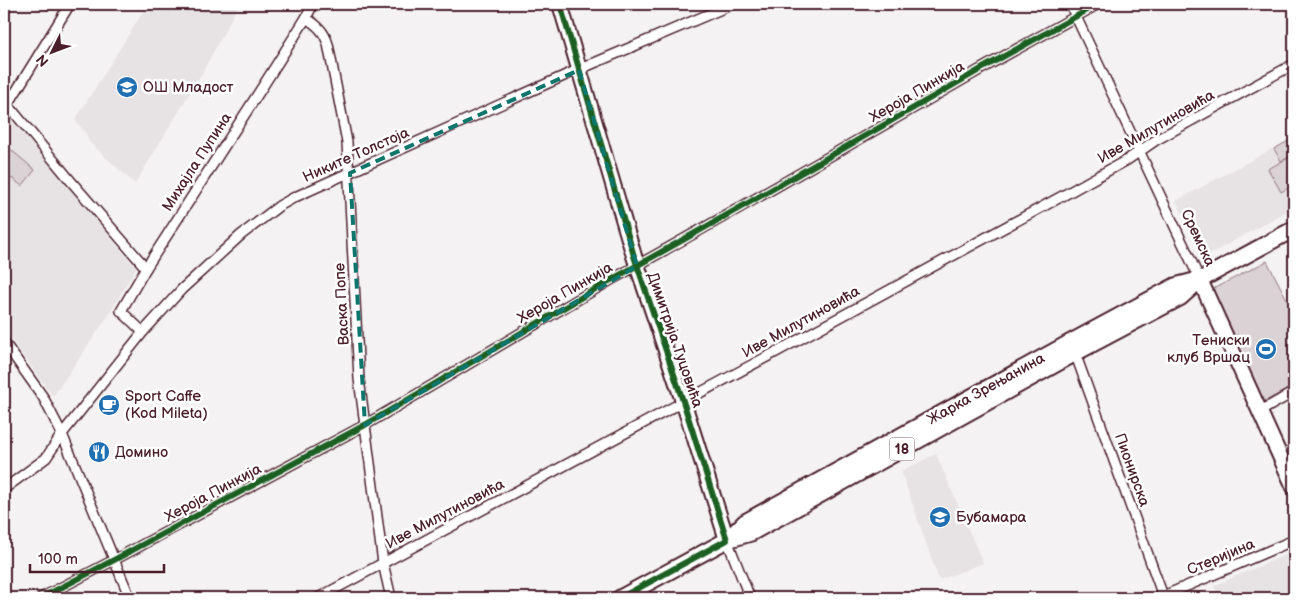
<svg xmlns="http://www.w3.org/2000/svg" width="1298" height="602" font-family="'Balsamiq Sans',sans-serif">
  <rect width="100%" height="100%" fill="#f4f2f2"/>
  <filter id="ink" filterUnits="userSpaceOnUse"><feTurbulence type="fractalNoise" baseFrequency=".02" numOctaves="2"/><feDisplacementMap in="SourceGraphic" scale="10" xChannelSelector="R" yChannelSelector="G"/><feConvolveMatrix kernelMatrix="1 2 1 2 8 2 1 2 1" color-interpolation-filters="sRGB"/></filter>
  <g filter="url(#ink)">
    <g fill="#e7e2e3">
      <path d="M 148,4 L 239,4 L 202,73 L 135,184 L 88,141 L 87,135 L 75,120 Z"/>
      <path d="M 9,117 L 136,268 L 108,316 L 54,395 L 51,394 L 4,329 L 4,124 Z"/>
      <path d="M 1294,137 L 1294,207 L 1205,257 L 1176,201 Z"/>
      <path d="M 936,454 L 983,563 L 939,580 L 901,471 Z"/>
      <path d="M 1294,551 L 1294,598 L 1219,598 L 1214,586 Z"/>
    </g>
    <g fill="#dbd2d5" stroke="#927880">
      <path d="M 1294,138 L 1294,185 L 1281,192 L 1268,169 L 1292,156 L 1281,161 L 1274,149 Z"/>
      <path d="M 4,144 L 35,170 L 22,186 L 12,178 L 4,187 Z"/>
      <path d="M 1267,261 L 1294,313 L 1294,386 L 1263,402 L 1211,290 Z"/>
    </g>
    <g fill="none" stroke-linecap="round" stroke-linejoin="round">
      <g stroke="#4a1f2b" stroke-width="12">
        <g id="street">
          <path d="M 1070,4 L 1200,280"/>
          <path d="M 306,18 C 317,25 324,31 328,44 L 347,142 L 359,379 L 383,563 L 391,598"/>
          <path d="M 8,105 L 70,180 L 146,268"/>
          <path d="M 4,111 L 70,4"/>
          <path d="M 143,332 L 121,311 L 146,268 L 263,86 L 306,18 L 313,4"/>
          <path d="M 4,342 L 43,397 L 62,434 L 130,598"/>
          <path d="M 1075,353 L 1163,596"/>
          <path d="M 1259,412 L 1294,392"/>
          <path d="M 4,489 L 46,458 L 62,434 L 143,332 L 182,289 L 241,235 L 279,206 L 295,197 L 566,75 L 733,4"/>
          <path d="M 727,540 L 750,598"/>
          <path d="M 41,598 L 114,560 L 365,425 L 609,281 C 733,213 854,142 976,72 C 1016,49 1058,27 1098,4"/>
          <path d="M 318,598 L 776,352 L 1066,194 L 1127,160 L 1156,140 L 1294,64"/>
          <path d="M 1159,598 L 1294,540"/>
        </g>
      </g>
      <g stroke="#4a1f2b" stroke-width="18">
        <g id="secondary">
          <path d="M 560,4 L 634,256 L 683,401 L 727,540"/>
          <path d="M 1200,280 L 1294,487"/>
        </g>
      </g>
      <g stroke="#4a1f2b" stroke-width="19">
        <g id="primary">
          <path d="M 729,538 L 745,522 L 1071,342 L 1175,286 L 1198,280"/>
          <path d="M 620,598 L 727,540 L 751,533 L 1081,350 L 1181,297 L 1200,280 L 1294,229"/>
        </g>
      </g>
      <use href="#street" stroke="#fff" stroke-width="9"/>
      <use href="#secondary" stroke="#fff" stroke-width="14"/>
      <use href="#primary" stroke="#fff" stroke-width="15"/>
      <g stroke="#fff" stroke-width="9">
        <g id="cycleway">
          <path d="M 560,4 L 634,256 L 683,401 L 727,540 L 620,598"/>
          <path d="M 41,598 L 114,560 L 365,425 L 609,281 C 733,213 854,142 976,72 C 1016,49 1058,27 1098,4"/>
        </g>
      </g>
      <use href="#cycleway" stroke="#1b5e20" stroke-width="6"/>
    </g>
  </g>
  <path fill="none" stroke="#0f766e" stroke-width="4" stroke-dasharray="10 6" stroke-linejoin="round" d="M 579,70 L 637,266 L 365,425 L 350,173 Z"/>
  <defs>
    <g id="school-disc" transform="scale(1.125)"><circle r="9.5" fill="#1f6fb2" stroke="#fff"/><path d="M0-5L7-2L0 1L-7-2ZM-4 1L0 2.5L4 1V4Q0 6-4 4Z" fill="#fff"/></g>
    <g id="stadium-disc" transform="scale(1.125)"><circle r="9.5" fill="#1f6fb2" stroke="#fff"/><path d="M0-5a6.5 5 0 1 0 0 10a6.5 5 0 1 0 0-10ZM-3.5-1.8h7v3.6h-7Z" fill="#fff"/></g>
    <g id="cafe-disc" transform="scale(1.125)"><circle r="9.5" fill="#1f6fb2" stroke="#fff"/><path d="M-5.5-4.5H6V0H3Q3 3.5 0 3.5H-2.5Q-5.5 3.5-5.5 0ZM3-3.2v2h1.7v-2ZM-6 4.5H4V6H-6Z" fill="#fff"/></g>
    <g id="restaurant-disc" transform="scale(1.125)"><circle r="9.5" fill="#1f6fb2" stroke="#fff"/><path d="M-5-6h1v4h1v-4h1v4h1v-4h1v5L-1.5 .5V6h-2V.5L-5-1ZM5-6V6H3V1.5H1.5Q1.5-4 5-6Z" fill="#fff"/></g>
  </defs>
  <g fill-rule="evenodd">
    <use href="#school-disc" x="127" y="87"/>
    <use href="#stadium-disc" x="1266" y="349"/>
    <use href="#cafe-disc" x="109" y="405"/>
    <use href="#restaurant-disc" x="99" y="452"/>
    <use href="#school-disc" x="940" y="517"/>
  </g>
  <g text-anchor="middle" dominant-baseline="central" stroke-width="5" stroke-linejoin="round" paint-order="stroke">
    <rect fill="#fff" stroke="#80626b" stroke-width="1" x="889.5" y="437.5" width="25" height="23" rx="4"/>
    <g font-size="14" font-weight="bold" fill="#4a1f2b">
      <text x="902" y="449">18</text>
    </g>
    <g font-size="15" fill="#4a1f2b" stroke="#fff" text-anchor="start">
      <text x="143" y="87">ОШ Младост</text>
      <text x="1250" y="340" text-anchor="end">Тениски<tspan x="1250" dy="17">клуб Вршац</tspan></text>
      <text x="125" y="396">Sport Caffe<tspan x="125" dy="17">(Kod Mileta)</tspan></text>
      <text x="115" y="452">Домино</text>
      <text x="956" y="517">Бубамара</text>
    </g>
    <g font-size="15" fill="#4a1f2b" stroke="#fff">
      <text transform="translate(917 92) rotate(-30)">Хероја Пинкија</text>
      <text transform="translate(1156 127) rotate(-30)">Иве Милутиновића</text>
      <text transform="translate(356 155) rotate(-24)">Никите Толстоја</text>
      <text transform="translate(197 162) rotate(-57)">Михајла Пупина</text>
      <text transform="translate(1198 238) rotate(65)">Сремска</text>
      <text transform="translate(565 293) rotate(-30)">Хероја Пинкија</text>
      <text transform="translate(342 304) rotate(-93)">Васка Попе</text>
      <text transform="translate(801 322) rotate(-29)">Иве Милутиновића</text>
      <text transform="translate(675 340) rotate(71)">Димитрија Туцовића</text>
      <text transform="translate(986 389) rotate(-29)">Жарка Зрењанина</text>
      <text transform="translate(1132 470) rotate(70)">Пионирска</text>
      <text transform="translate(213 493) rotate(-28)">Хероја Пинкија</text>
      <text transform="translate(445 514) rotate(-28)">Иве Милутиновића</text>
      <text transform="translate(1221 557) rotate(-23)">Стеријина</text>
    </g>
  </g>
  <rect width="1298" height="602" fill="none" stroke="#fff" stroke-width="20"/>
  <rect x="10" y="10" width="1278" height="582" fill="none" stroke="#4a1f2b" stroke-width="2" filter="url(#ink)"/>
  <g transform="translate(52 52) rotate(228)" stroke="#ffffff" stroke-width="4" paint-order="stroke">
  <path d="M0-4L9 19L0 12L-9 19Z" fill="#4a1f2b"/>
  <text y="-8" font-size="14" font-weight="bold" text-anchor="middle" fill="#4a1f2b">N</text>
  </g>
  <path d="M30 564v8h134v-8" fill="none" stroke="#4a1f2b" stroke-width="2.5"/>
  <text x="38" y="564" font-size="15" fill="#4a1f2b" stroke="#ffffff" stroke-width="4" paint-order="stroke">100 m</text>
</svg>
